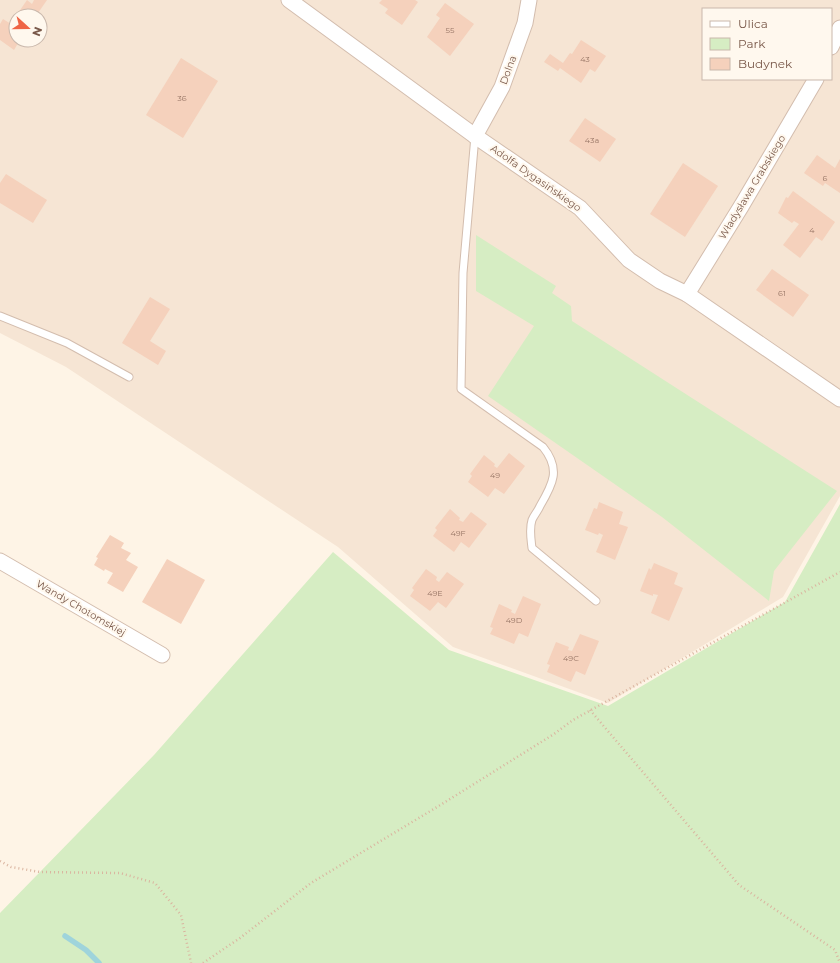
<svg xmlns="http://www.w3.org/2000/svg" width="840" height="963" font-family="Montserrat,sans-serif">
  <rect width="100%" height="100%" fill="#fef4e6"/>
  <path fill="#f6e5d4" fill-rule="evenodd" d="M 0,0 L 840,0 L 840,496 L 783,597 L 608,703 L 453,647 L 338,547 L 66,367 L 0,333 ZM 703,9 L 831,9 L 831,79 L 703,79 ZM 16,16 L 40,16 L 40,40 L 16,40 Z"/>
  <g fill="#d6edc3">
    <path d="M 476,235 L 556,286 L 552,293 L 571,306 L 572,321 L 837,491 L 774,571 L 769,601 L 662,517 L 488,396 L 534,326 L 476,291 Z"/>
    <path d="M 840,504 L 840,963 L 0,963 L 0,913 L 154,755 L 333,552 L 449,650 L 608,706 L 785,602 Z"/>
  </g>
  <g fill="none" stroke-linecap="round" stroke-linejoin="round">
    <path stroke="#9fd4db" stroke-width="5.5" d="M 65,936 L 86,950 L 99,963"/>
  </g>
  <g fill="#f5d1bc">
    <path d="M 27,0 L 32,4 L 34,0 L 47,0 L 36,16 L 16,16 Z"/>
    <path d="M 382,0 L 415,0 L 418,2 L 402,25 L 385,13 L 388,9 L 379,3 Z"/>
    <path d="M 445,3 L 474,24 L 450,56 L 427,37 L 440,18 L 436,15 Z"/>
    <path d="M 16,16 L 16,40 L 20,40 L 14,50 L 0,40 L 0,24 L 3,19 L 11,24 Z"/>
    <path d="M 581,40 L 606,56 L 595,72 L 590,69 L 581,83 L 560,68 L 558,71 L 544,62 L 550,54 L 563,63 L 570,53 L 572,54 Z"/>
    <path d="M 181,58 L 218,81 L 183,138 L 146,115 Z"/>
    <path d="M 585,118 L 616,139 L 600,162 L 569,141 Z"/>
    <path d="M 817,155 L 835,168 L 840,159 L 840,193 L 825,183 L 823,186 L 804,173 Z"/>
    <path d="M 683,163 L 718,186 L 685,237 L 650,214 Z"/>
    <path d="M 6,174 L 47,200 L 33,223 L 0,203 L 0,183 Z"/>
    <path d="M 793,191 L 835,222 L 822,241 L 816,237 L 800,258 L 783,245 L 799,224 L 794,221 L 792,223 L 778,213 L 786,197 L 788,198 Z"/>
    <path d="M 772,269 L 809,295 L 793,317 L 756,290 Z"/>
    <path d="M 150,297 L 170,309 L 150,341 L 166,351 L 158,365 L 122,343 Z"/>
    <path d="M 509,453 L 525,466 L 504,494 L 495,488 L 488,497 L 468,482 L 472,476 L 470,474 L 484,455 L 495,464 L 494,466 L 497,468 Z"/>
    <path d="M 599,502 L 623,512 L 619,524 L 628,527 L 615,560 L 596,552 L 603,535 L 599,533 L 598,535 L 585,530 L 594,508 L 597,509 Z"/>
    <path d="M 450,509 L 460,518 L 459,520 L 463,522 L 471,512 L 487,524 L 469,548 L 461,542 L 454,552 L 433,536 L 437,530 L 435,528 Z"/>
    <path d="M 110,535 L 124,543 L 121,548 L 131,553 L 126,560 L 138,567 L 123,592 L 107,583 L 113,573 L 105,569 L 104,571 L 94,565 L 98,558 L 96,557 Z"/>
    <path d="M 167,559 L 205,580 L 181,624 L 142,602 Z"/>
    <path d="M 654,563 L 678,573 L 674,584 L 683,588 L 669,621 L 651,613 L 658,595 L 653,594 L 653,596 L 640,591 L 649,568 L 651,570 Z"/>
    <path d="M 426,569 L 437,577 L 436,580 L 439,582 L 447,572 L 464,584 L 446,608 L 438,602 L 430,611 L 410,596 L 414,590 L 412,588 Z"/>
    <path d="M 523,596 L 541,604 L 528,637 L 519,633 L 514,644 L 490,634 L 493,628 L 490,627 L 499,604 L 512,610 L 511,612 L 515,614 Z"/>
    <path d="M 580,634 L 599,641 L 585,675 L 576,671 L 571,682 L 547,672 L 550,665 L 547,664 L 556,642 L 569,647 L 568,650 L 572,651 Z"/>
  </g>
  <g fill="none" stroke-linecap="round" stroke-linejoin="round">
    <g stroke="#d3bdae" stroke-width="9">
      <g id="service">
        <path d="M 475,136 L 463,273 L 461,389 L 543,447 C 561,469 553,484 540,506 C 538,511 534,515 532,520 C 529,529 531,539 532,548 L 596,601"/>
        <path d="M 0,316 L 67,343 L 129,377"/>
      </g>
    </g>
    <g stroke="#d3bdae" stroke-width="17">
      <g id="minor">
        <path d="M 289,0 L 475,136 L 580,208 L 629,260 L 660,281 L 687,294 L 840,399"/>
        <path d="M 831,47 L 840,28"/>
        <path d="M 475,136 L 502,87 L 525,23 L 529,0"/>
        <path d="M 687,294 L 742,205 L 816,79"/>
        <path d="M 0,561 L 162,655"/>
      </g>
    </g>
    <g stroke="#dab49f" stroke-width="2.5" stroke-dasharray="1 3" stroke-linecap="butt">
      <path d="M 590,710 L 739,885 L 835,950 L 840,963"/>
      <path d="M 0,861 L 11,867 L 40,872 L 120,873 L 155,883 L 181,915 L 191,963"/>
      <path d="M 203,963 L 240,938 L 311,883 L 442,804 L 554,734 L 573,720 L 840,572"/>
    </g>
    <use href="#service" stroke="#fff" stroke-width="7"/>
    <use href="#minor" stroke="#fff" stroke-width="15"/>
  </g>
  <g text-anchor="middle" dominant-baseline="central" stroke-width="4" stroke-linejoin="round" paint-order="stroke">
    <g font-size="8" fill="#987666">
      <text x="450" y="30">55</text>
      <text x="585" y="59">43</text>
      <text x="182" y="98">36</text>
      <text x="592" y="140">43a</text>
      <text x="825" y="178">6</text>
      <text x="812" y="230">4</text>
      <text x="782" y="293">61</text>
      <text x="495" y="475">49</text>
      <text x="458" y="533">49F</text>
      <text x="435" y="593">49E</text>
      <text x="514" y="620">49D</text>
      <text x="571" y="658">49C</text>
    </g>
    <g font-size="10" fill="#795849" stroke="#fff8ee">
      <text transform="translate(508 70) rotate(-70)">Dolna</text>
      <text transform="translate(536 178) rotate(35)">Adolfa Dygasińskiego</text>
      <text transform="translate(752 187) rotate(-59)">Władysława Grabskiego</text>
      <text transform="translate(81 608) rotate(30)">Wandy Chotomskiej</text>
    </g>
  </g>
  <rect x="702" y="8" width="130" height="72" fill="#fff8ee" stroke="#c9b8ac"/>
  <rect x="710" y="21" width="20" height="6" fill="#ffffff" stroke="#c9b8ac"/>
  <text x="738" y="28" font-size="12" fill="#795849">Ulica</text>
  <rect x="710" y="38" width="20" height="12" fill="#d6edc3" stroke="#c9b8ac"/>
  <text x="738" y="48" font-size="12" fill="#795849">Park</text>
  <rect x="710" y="58" width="20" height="12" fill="#f5d1bc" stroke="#c9b8ac"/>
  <text x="738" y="68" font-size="12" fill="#795849">Budynek</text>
  <g transform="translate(28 28) rotate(111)"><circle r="19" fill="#fff8ee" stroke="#c9b8ac"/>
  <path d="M0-3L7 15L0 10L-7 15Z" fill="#ef6445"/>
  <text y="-6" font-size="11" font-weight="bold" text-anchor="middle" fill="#795849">N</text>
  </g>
</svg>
